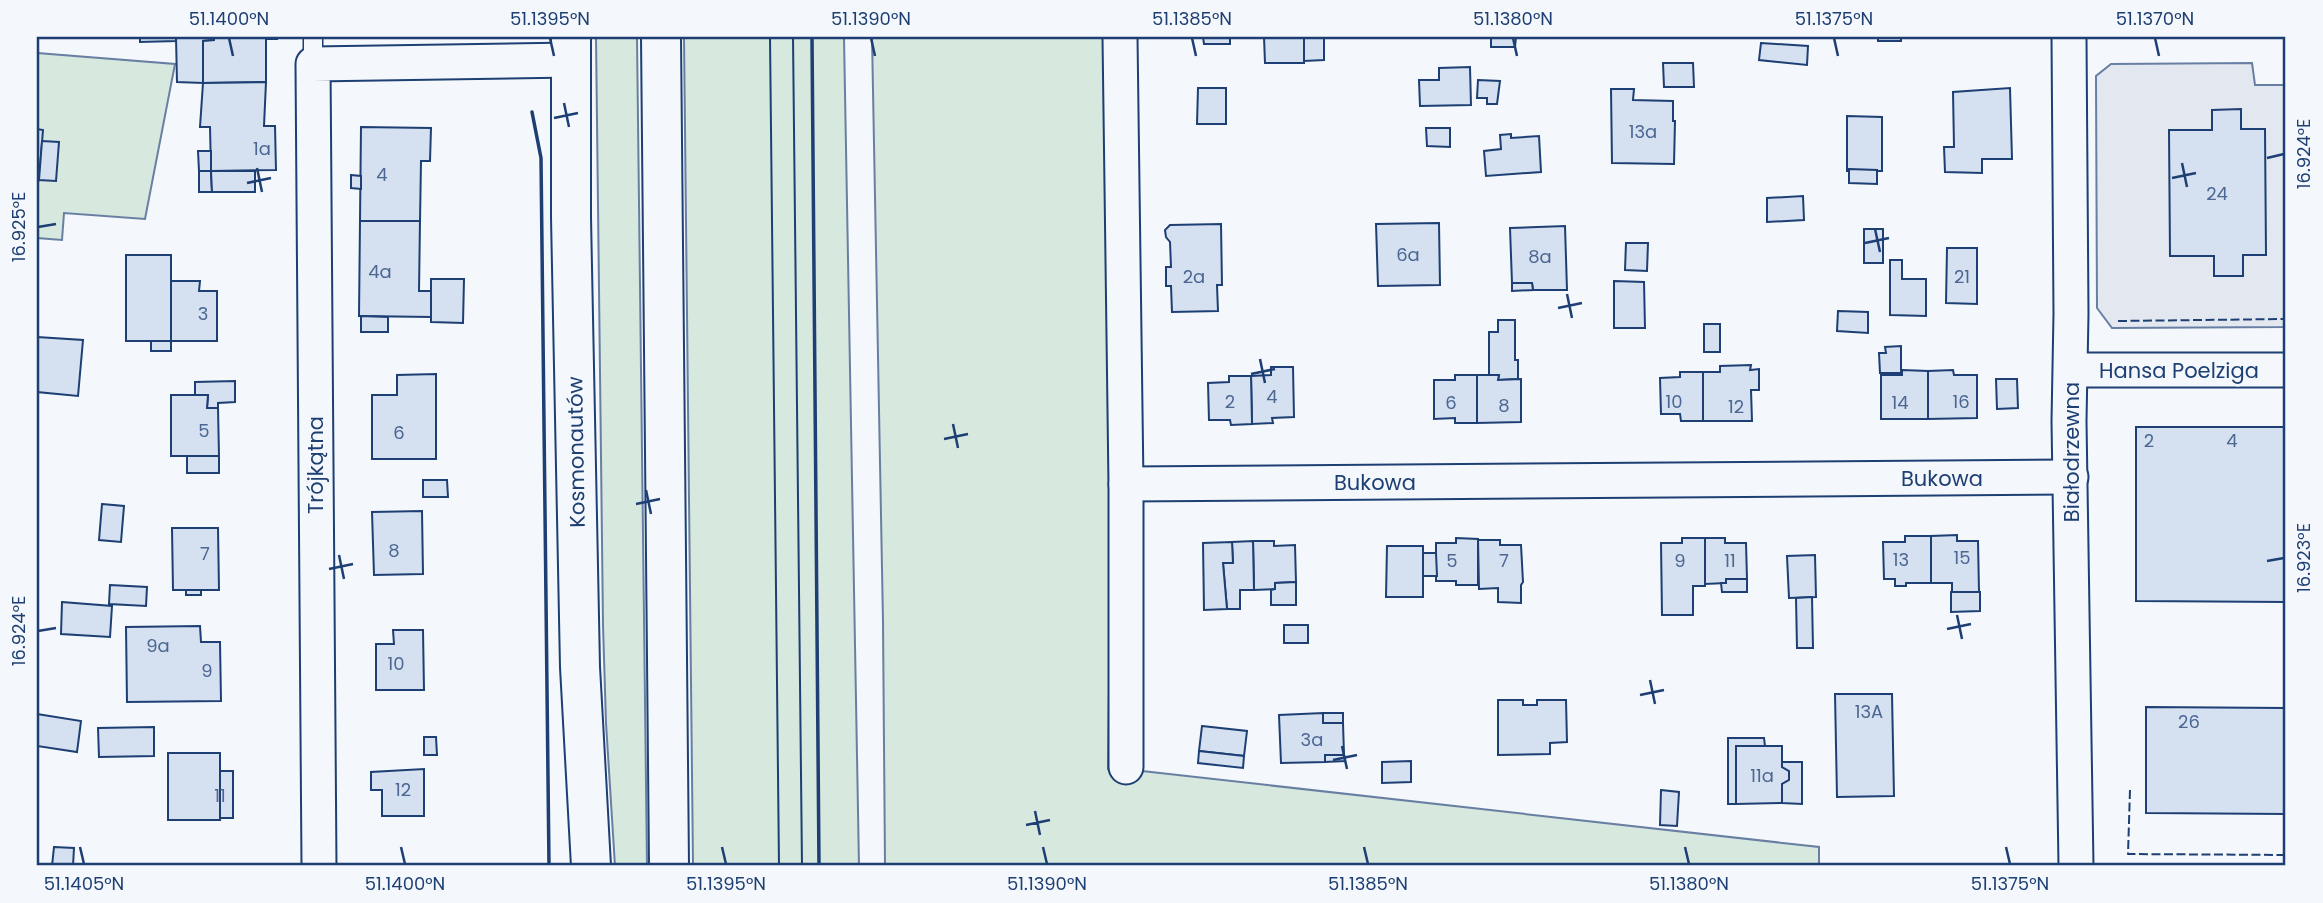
<svg xmlns="http://www.w3.org/2000/svg" width="2323" height="903" font-family="Poppins,sans-serif">
  <rect width="100%" height="100%" fill="#f4f7fb"/>
  <g fill="#d7e8df" stroke="#687fa3" stroke-width="2">
    <path d="M 596,37 L 637,37 L 647,866 L 615,866 L 606,723 L 603,625 Z"/>
    <path d="M 684,37 L 844,37 L 859,866 L 693,866 Z"/>
    <path d="M 872,37 L 1106,37 L 1110,623 L 1108,769 L 1142,771 L 1819,847 L 1819,866 L 885,866 L 883,622 Z"/>
    <path d="M 37,53 L 175,64 L 145,219 L 64,213 L 62,240 L 37,238 Z"/>
  </g>
  <path fill="#e3e8f0" stroke="#687fa3" stroke-width="2" d="M 2252,63 L 2255,85 L 2286,85 L 2286,327 L 2112,328 L 2097,308 L 2096,76 L 2111,64 Z"/>
  <g fill="#d5e0f0" stroke="#1d3f73" stroke-width="2">
    <path d="M 140,37 L 176,37 L 176,41 L 140,42 Z"/>
    <path d="M 176,37 L 214,37 L 214,40 L 203,41 L 203,83 L 177,82 Z"/>
    <path d="M 214,37 L 277,37 L 277,39 L 266,39 L 266,82 L 203,83 L 203,41 L 214,40 Z"/>
    <path d="M 1203,37 L 1230,37 L 1230,44 L 1204,44 Z"/>
    <path d="M 1264,37 L 1304,37 L 1304,63 L 1265,63 Z"/>
    <path d="M 1304,37 L 1324,37 L 1324,60 L 1304,61 Z"/>
    <path d="M 1491,37 L 1516,37 L 1515,47 L 1491,47 Z"/>
    <rect x="1878" y="37" width="23" height="4"/>
    <path d="M 1761,43 L 1808,46 L 1807,65 L 1759,60 Z"/>
    <path d="M 1663,63 L 1693,63 L 1694,87 L 1664,87 Z"/>
    <path d="M 1470,67 L 1471,105 L 1420,106 L 1419,80 L 1439,80 L 1439,68 Z"/>
    <path d="M 1478,80 L 1500,81 L 1497,104 L 1487,104 L 1487,98 L 1477,98 Z"/>
    <path d="M 266,82 L 264,126 L 275,126 L 276,170 L 211,171 L 210,127 L 200,127 L 203,83 Z"/>
    <path d="M 1198,88 L 1226,88 L 1226,124 L 1197,124 Z"/>
    <path d="M 2010,88 L 2012,159 L 1982,159 L 1982,173 L 1945,172 L 1944,147 L 1954,147 L 1953,92 Z"/>
    <path d="M 1611,89 L 1634,89 L 1633,100 L 1673,101 L 1673,121 L 1675,121 L 1674,164 L 1612,163 Z"/>
    <path d="M 2241,109 L 2241,129 L 2265,129 L 2266,255 L 2243,255 L 2243,276 L 2214,276 L 2214,256 L 2170,256 L 2169,130 L 2212,130 L 2212,110 Z"/>
    <path d="M 1847,116 L 1882,117 L 1882,171 L 1847,171 Z"/>
    <path d="M 361,127 L 431,128 L 430,161 L 421,161 L 420,221 L 360,221 Z"/>
    <path d="M 1426,128 L 1450,128 L 1450,147 L 1427,146 Z"/>
    <path d="M 37,129 L 43,130 L 39,180 L 37,179 Z"/>
    <path d="M 1511,134 L 1511,138 L 1539,136 L 1541,172 L 1486,176 L 1484,151 L 1501,149 L 1500,135 Z"/>
    <path d="M 42,141 L 59,142 L 56,181 L 39,180 Z"/>
    <path d="M 198,151 L 211,151 L 211,171 L 199,171 Z"/>
    <path d="M 1849,169 L 1877,170 L 1877,184 L 1849,183 Z"/>
    <path d="M 199,171 L 211,171 L 212,192 L 199,192 Z"/>
    <path d="M 211,171 L 255,171 L 255,192 L 212,192 Z"/>
    <path d="M 351,175 L 361,176 L 361,189 L 351,188 Z"/>
    <path d="M 1803,196 L 1804,220 L 1767,222 L 1767,198 Z"/>
    <path d="M 360,221 L 420,221 L 419,291 L 431,291 L 431,317 L 359,316 Z"/>
    <path d="M 1439,223 L 1440,285 L 1378,286 L 1376,224 Z"/>
    <path d="M 1221,224 L 1222,285 L 1217,285 L 1218,311 L 1172,312 L 1171,286 L 1166,286 L 1166,267 L 1171,267 L 1170,242 L 1166,237 L 1165,230 L 1170,225 Z"/>
    <path d="M 1565,226 L 1567,290 L 1533,290 L 1532,283 L 1512,283 L 1510,228 Z"/>
    <rect x="1864" y="229" width="19" height="34"/>
    <path d="M 1626,243 L 1648,243 L 1647,271 L 1625,270 Z"/>
    <path d="M 1947,248 L 1977,248 L 1977,304 L 1946,303 Z"/>
    <rect x="126" y="255" width="45" height="86"/>
    <path d="M 1890,260 L 1902,260 L 1902,279 L 1926,279 L 1926,316 L 1890,315 Z"/>
    <path d="M 431,279 L 464,279 L 463,323 L 431,322 Z"/>
    <path d="M 171,281 L 200,281 L 199,291 L 217,291 L 217,341 L 171,341 Z"/>
    <path d="M 1614,281 L 1644,282 L 1645,328 L 1614,328 Z"/>
    <path d="M 1512,283 L 1532,283 L 1533,290 L 1512,291 Z"/>
    <path d="M 1838,311 L 1868,312 L 1868,333 L 1837,331 Z"/>
    <path d="M 361,316 L 388,317 L 388,332 L 361,332 Z"/>
    <path d="M 1498,320 L 1515,320 L 1515,360 L 1518,360 L 1518,379 L 1498,380 L 1499,375 L 1489,375 L 1489,332 L 1498,332 Z"/>
    <rect x="1704" y="324" width="16" height="28"/>
    <path d="M 37,337 L 83,340 L 78,396 L 37,392 Z"/>
    <rect x="151" y="341" width="20" height="10"/>
    <path d="M 1901,346 L 1901,373 L 1880,373 L 1879,353 L 1886,353 L 1885,347 Z"/>
    <path d="M 1751,365 L 1750,370 L 1759,369 L 1759,390 L 1751,390 L 1752,421 L 1703,421 L 1703,372 L 1720,372 L 1720,366 Z"/>
    <path d="M 1271,367 L 1293,367 L 1294,417 L 1272,418 L 1273,423 L 1252,424 L 1251,376 L 1271,375 Z"/>
    <path d="M 1902,370 L 1928,371 L 1928,419 L 1881,419 L 1881,375 L 1902,375 Z"/>
    <path d="M 1953,370 L 1954,375 L 1977,375 L 1977,418 L 1928,419 L 1928,371 Z"/>
    <path d="M 1680,372 L 1703,372 L 1703,421 L 1681,421 L 1680,414 L 1661,414 L 1660,378 L 1680,377 Z"/>
    <path d="M 436,374 L 436,459 L 372,459 L 372,395 L 397,395 L 397,375 Z"/>
    <path d="M 1455,375 L 1477,375 L 1477,423 L 1455,423 L 1455,418 L 1434,419 L 1434,380 L 1455,380 Z"/>
    <path d="M 1477,375 L 1499,375 L 1498,380 L 1521,379 L 1521,422 L 1477,423 Z"/>
    <path d="M 1229,376 L 1251,376 L 1252,424 L 1231,425 L 1230,420 L 1209,420 L 1208,383 L 1229,382 Z"/>
    <path d="M 1996,379 L 2017,379 L 2018,408 L 1997,409 Z"/>
    <path d="M 235,381 L 235,402 L 218,403 L 218,408 L 207,408 L 208,395 L 195,395 L 195,382 Z"/>
    <path d="M 171,395 L 208,395 L 207,408 L 218,408 L 219,456 L 171,456 Z"/>
    <path d="M 2136,427 L 2286,427 L 2286,602 L 2136,601 Z"/>
    <rect x="187" y="456" width="32" height="17"/>
    <path d="M 423,480 L 447,480 L 448,497 L 423,497 Z"/>
    <path d="M 102,504 L 124,506 L 121,542 L 99,540 Z"/>
    <path d="M 422,511 L 423,574 L 374,575 L 372,512 Z"/>
    <path d="M 172,528 L 218,528 L 219,590 L 173,590 Z"/>
    <path d="M 1957,535 L 1957,541 L 1978,541 L 1979,592 L 1952,592 L 1952,583 L 1931,583 L 1931,536 Z"/>
    <path d="M 1905,536 L 1931,536 L 1931,583 L 1906,583 L 1906,586 L 1895,586 L 1895,579 L 1884,579 L 1883,542 L 1905,542 Z"/>
    <path d="M 1456,538 L 1478,539 L 1478,585 L 1456,585 L 1456,581 L 1436,581 L 1436,543 L 1456,543 Z"/>
    <path d="M 1682,538 L 1705,538 L 1705,586 L 1693,586 L 1693,615 L 1662,615 L 1661,543 L 1682,543 Z"/>
    <path d="M 1705,538 L 1725,538 L 1725,543 L 1746,543 L 1747,579 L 1726,579 L 1726,583 L 1705,584 Z"/>
    <path d="M 1478,540 L 1500,540 L 1500,545 L 1521,545 L 1523,582 L 1521,585 L 1521,603 L 1498,602 L 1498,588 L 1479,589 Z"/>
    <path d="M 1253,541 L 1274,541 L 1274,546 L 1295,545 L 1296,582 L 1275,583 L 1275,589 L 1254,590 Z"/>
    <path d="M 1253,541 L 1254,590 L 1240,590 L 1240,609 L 1227,609 L 1223,563 L 1233,563 L 1232,542 Z"/>
    <path d="M 1232,542 L 1233,563 L 1223,563 L 1227,609 L 1204,610 L 1203,543 Z"/>
    <path d="M 1387,546 L 1423,546 L 1423,597 L 1386,597 Z"/>
    <path d="M 1423,553 L 1436,553 L 1437,576 L 1423,576 Z"/>
    <path d="M 1815,555 L 1816,597 L 1789,598 L 1787,556 Z"/>
    <path d="M 1726,579 L 1747,579 L 1747,592 L 1722,592 L 1721,583 L 1726,583 Z"/>
    <path d="M 1296,582 L 1296,605 L 1271,605 L 1271,590 L 1275,589 L 1275,583 Z"/>
    <path d="M 110,585 L 147,587 L 146,606 L 109,604 Z"/>
    <rect x="186" y="590" width="15" height="5"/>
    <path d="M 1951,592 L 1980,592 L 1980,611 L 1951,612 Z"/>
    <path d="M 1812,597 L 1813,648 L 1797,648 L 1796,598 Z"/>
    <path d="M 62,602 L 112,606 L 110,637 L 61,634 Z"/>
    <rect x="1284" y="625" width="24" height="18"/>
    <path d="M 200,626 L 201,642 L 220,642 L 221,701 L 127,702 L 126,627 Z"/>
    <path d="M 393,630 L 423,630 L 424,690 L 376,690 L 376,644 L 394,644 Z"/>
    <path d="M 1835,694 L 1892,694 L 1894,796 L 1837,797 Z"/>
    <path d="M 1498,700 L 1523,700 L 1523,705 L 1537,705 L 1537,700 L 1566,700 L 1567,742 L 1550,743 L 1550,754 L 1498,755 Z"/>
    <path d="M 2146,707 L 2286,708 L 2286,814 L 2146,813 Z"/>
    <rect x="1323" y="713" width="20" height="10"/>
    <path d="M 1323,713 L 1323,723 L 1343,723 L 1344,755 L 1325,755 L 1325,762 L 1281,763 L 1279,715 Z"/>
    <path d="M 37,714 L 81,721 L 77,752 L 37,746 Z"/>
    <path d="M 1202,726 L 1247,731 L 1244,756 L 1199,751 Z"/>
    <path d="M 154,727 L 154,756 L 99,757 L 98,728 Z"/>
    <path d="M 424,737 L 436,737 L 437,755 L 424,755 Z"/>
    <path d="M 1728,738 L 1764,738 L 1765,746 L 1736,746 L 1736,804 L 1728,804 Z"/>
    <path d="M 1736,746 L 1782,746 L 1782,767 L 1789,771 L 1789,780 L 1782,784 L 1782,803 L 1736,804 Z"/>
    <path d="M 1199,751 L 1244,756 L 1243,768 L 1198,763 Z"/>
    <rect x="168" y="753" width="52" height="67"/>
    <path d="M 1325,755 L 1344,755 L 1345,761 L 1325,762 Z"/>
    <path d="M 1411,761 L 1411,782 L 1382,783 L 1382,762 Z"/>
    <path d="M 1782,762 L 1802,762 L 1802,804 L 1782,803 L 1782,784 L 1789,780 L 1789,771 L 1782,767 Z"/>
    <path d="M 424,769 L 424,816 L 382,816 L 382,790 L 371,790 L 371,772 Z"/>
    <rect x="220" y="771" width="13" height="47"/>
    <path d="M 1661,790 L 1679,792 L 1677,826 L 1660,825 Z"/>
    <path d="M 54,847 L 74,848 L 73,866 L 52,866 Z"/>
  </g>
  <g fill="none" stroke-linecap="round" stroke-linejoin="round">
    <g stroke="#1d3f73" stroke-width="21">
      <path id="service" d="M 313,37 L 313,64"/>
    </g>
    <g stroke="#1d3f73" stroke-width="37">
      <g id="minor">
        <path d="M 1120,37 L 1126,484 L 2071,477"/>
        <path d="M 2069,37 L 2071,314 L 2069,421 L 2076,866"/>
        <path d="M 2071,370 L 2286,370"/>
        <path d="M 1126,484 L 1126,767"/>
        <path d="M 319,866 L 313,64 L 572,60"/>
      </g>
    </g>
    <g stroke="#1d3f73" stroke-width="42">
      <g id="primary">
        <path d="M 571,37 L 571,217 L 580,667 L 591,866"/>
        <path d="M 661,37 L 669,866"/>
      </g>
    </g>
    <use href="#service" stroke="#f4f7fb" stroke-width="18"/>
    <use href="#minor" stroke="#f4f7fb" stroke-width="33"/>
    <use href="#primary" stroke="#f4f7fb" stroke-width="38"/>
    <g stroke="#1d3f73" stroke-width="2">
      <path d="M 770,37 L 779,866"/>
      <path d="M 793,37 L 802,866"/>
    </g>
    <g stroke="#1d3f73" stroke-width="2" stroke-dasharray="9 3.5" stroke-linecap="butt">
      <path d="M 2118,321 L 2286,319"/>
      <path d="M 2130,790 L 2128,854 L 2286,855"/>
    </g>
    <g stroke="#1d3f73" stroke-width="3.5">
      <path d="M 812,37 L 819,866"/>
      <path d="M 532,112 L 541,158 L 549,866"/>
    </g>
  </g>
  <path fill="none" stroke="#1d3f73" stroke-width="2.5" d="M 229,38 L 233,56M 550,38 L 554,56M 871,38 L 875,56M 1192,38 L 1196,56M 1513,38 L 1517,56M 1834,38 L 1838,56M 2155,38 L 2159,56M 564,103 L 569,127M 554,118 L 578,113M 2267,158 L 2284,154M 2182,163 L 2187,187M 257,168 L 262,192M 2172,178 L 2196,173M 247,183 L 271,178M 38,227 L 56,224M 1875,229 L 1880,252M 1865,243 L 1889,238M 1567,294 L 1572,318M 1558,308 L 1582,303M 1260,359 L 1265,383M 1251,374 L 1275,369M 953,424 L 958,448M 944,439 L 968,434M 646,490 L 651,514M 636,504 L 660,499M 339,555 L 344,579M 2267,561 L 2284,558M 329,569 L 353,564M 1957,615 L 1962,639M 1947,629 L 1971,624M 38,631 L 56,628M 1650,680 L 1655,704M 1640,695 L 1664,690M 1342,746 L 1347,769M 1333,760 L 1357,755M 1035,811 L 1040,835M 1026,825 L 1050,820M 80,847 L 84,864M 401,847 L 405,864M 722,847 L 726,864M 1043,847 L 1047,864M 1364,847 L 1368,864M 1685,847 L 1689,864M 2006,847 L 2010,864"/>
  <g text-anchor="middle" dominant-baseline="central" stroke-width="5" stroke-linejoin="round" paint-order="stroke">
    <g font-size="18" fill="#4b6792">
      <text x="1643" y="131">13a</text>
      <text x="262" y="148">1a</text>
      <text x="382" y="174">4</text>
      <text x="2217" y="193">24</text>
      <text x="1408" y="254">6a</text>
      <text x="1540" y="256">8a</text>
      <text x="380" y="271">4a</text>
      <text x="1194" y="276">2a</text>
      <text x="1962" y="276">21</text>
      <text x="203" y="313">3</text>
      <text x="1272" y="396">4</text>
      <text x="1230" y="401">2</text>
      <text x="1674" y="401">10</text>
      <text x="1961" y="401">16</text>
      <text x="1451" y="402">6</text>
      <text x="1900" y="402">14</text>
      <text x="1504" y="405">8</text>
      <text x="1736" y="406">12</text>
      <text x="204" y="430">5</text>
      <text x="399" y="432">6</text>
      <text x="2149" y="440">2</text>
      <text x="2232" y="440">4</text>
      <text x="394" y="550">8</text>
      <text x="205" y="553">7</text>
      <text x="1962" y="557">15</text>
      <text x="1901" y="559">13</text>
      <text x="1452" y="560">5</text>
      <text x="1504" y="560">7</text>
      <text x="1680" y="560">9</text>
      <text x="1730" y="560">11</text>
      <text x="158" y="645">9a</text>
      <text x="396" y="663">10</text>
      <text x="207" y="670">9</text>
      <text x="1869" y="711">13A</text>
      <text x="2189" y="721">26</text>
      <text x="1312" y="739">3a</text>
      <text x="1762" y="775">11a</text>
      <text x="403" y="789">12</text>
      <text x="220" y="795">11</text>
    </g>
    <g font-size="21" fill="#1d3f73" stroke="#f4f7fb">
      <text x="2179" y="370">Hansa Poelziga</text>
      <text transform="translate(576 452) rotate(-91)">Kosmonautów</text>
      <text transform="translate(2071 452) rotate(-90)">Białodrzewna</text>
      <text transform="translate(315 465) rotate(-90)">Trójkątna</text>
      <text x="1942" y="478">Bukowa</text>
      <text x="1375" y="482">Bukowa</text>
    </g>
  </g>
  <rect width="2323" height="903" fill="none" stroke="#f4f7fb" stroke-width="77"/>
  <rect x="38" y="38" width="2246" height="826" fill="none" stroke="#1d3f73" stroke-width="2.5"/>
  <g font-size="18" text-anchor="middle" fill="#1d3f73">
    <text x="229" y="25">51.1400°N</text>
    <text x="550" y="25">51.1395°N</text>
    <text x="871" y="25">51.1390°N</text>
    <text x="1192" y="25">51.1385°N</text>
    <text x="1513" y="25">51.1380°N</text>
    <text x="1834" y="25">51.1375°N</text>
    <text x="2155" y="25">51.1370°N</text>
    <text transform="translate(2304 154) rotate(-90)" y="6">16.924°E</text>
    <text transform="translate(19 227) rotate(-90)" y="6">16.925°E</text>
    <text transform="translate(2304 558) rotate(-90)" y="6">16.923°E</text>
    <text transform="translate(19 631) rotate(-90)" y="6">16.924°E</text>
    <text x="84" y="890">51.1405°N</text>
    <text x="405" y="890">51.1400°N</text>
    <text x="726" y="890">51.1395°N</text>
    <text x="1047" y="890">51.1390°N</text>
    <text x="1368" y="890">51.1385°N</text>
    <text x="1689" y="890">51.1380°N</text>
    <text x="2010" y="890">51.1375°N</text>
  </g>
</svg>
